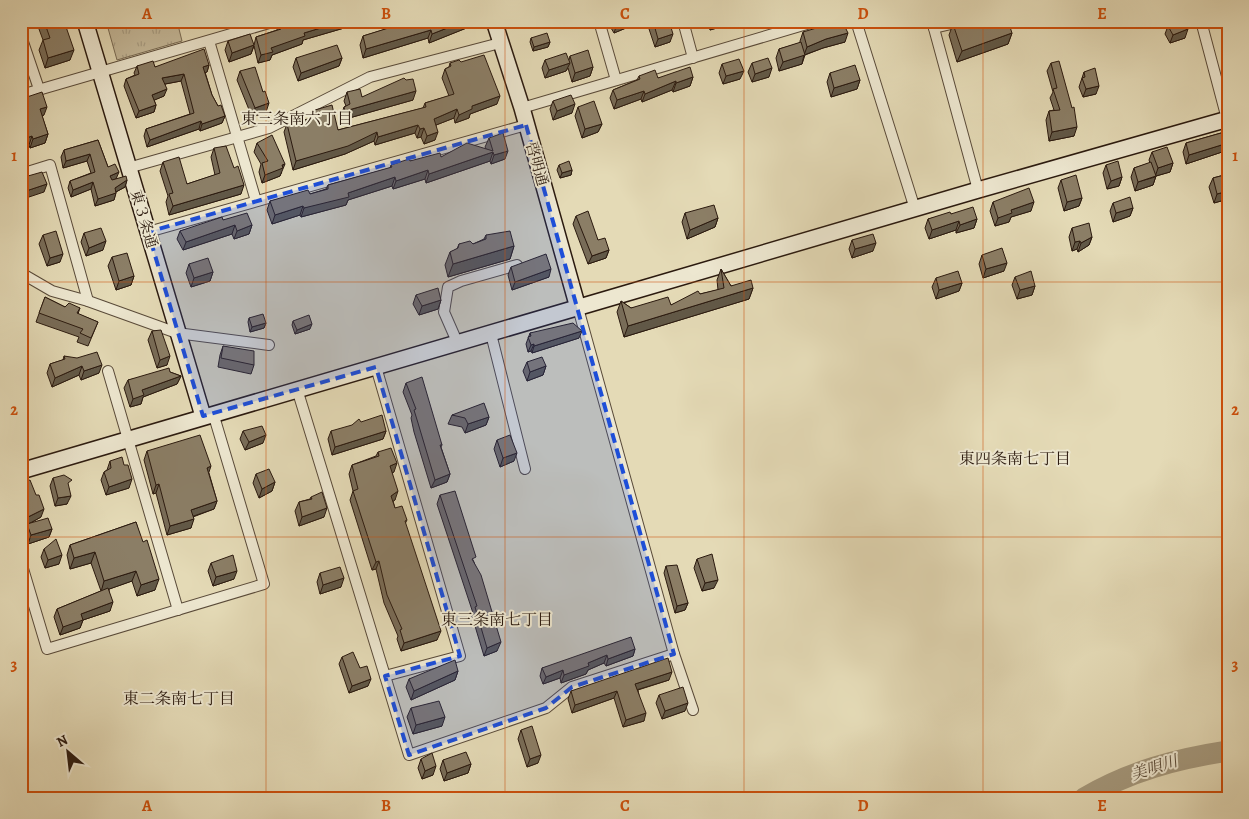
<svg xmlns="http://www.w3.org/2000/svg" width="1249" height="819" font-family="Alegreya,'Noto Serif JP',serif">
  <defs>
    <pattern id="park-tufts" width="24" height="20" patternUnits="userSpaceOnUse" patternTransform="scale(1.25)"><rect width="24" height="20" fill="#c5b99a"/><path d="M3 7l-1-3M5 7V3M7 7l1-3M15 17l-1-3M17 17v-4M19 17l1-3" fill="none" stroke="#a99e84"/></pattern>
  </defs>
  <rect width="100%" height="100%" fill="#e4dab6"/>
  <filter id="stains"><feTurbulence type="fractalNoise" baseFrequency=".004" numOctaves="4"/><feColorMatrix values="0 0 0 0 .2 0 0 0 0 .09 0 0 0 0 .02 0 0 0 .5 -.17"/></filter>
  <radialGradient id="worn" r=".72"><stop offset=".6" stop-color="#630" stop-opacity="0"/><stop offset="1" stop-color="#630" stop-opacity=".3"/></radialGradient>
  <path fill="url(#park-tufts)" stroke="#786a54" d="M 106,21 L 177,21 L 182,41 L 117,60 Z"/>
  <g fill="none" stroke-linecap="round" stroke-linejoin="round">
    <path stroke="#a5997d" stroke-width="21" d="M 1084,798 C 1130,771 1176,759 1228,751"/>
    <g stroke="#594a39" stroke-width="12">
      <g id="street">
        <path d="M 599,21 L 616,80"/>
        <path d="M 683,21 L 693,58"/>
        <path d="M 856,21 L 915,209"/>
        <path d="M 932,21 L 978,190"/>
        <path d="M 1201,21 L 1227,119"/>
        <path d="M 934,28 L 964,21"/>
        <path d="M 21,36 L 39,89"/>
        <path d="M 209,41 L 256,201"/>
        <path d="M 21,95 L 276,21"/>
        <path d="M 522,108 L 817,21"/>
        <path d="M 128,168 L 269,128 L 370,77 L 500,43"/>
        <path d="M 21,174 L 50,165 L 88,301"/>
        <path d="M 148,232 L 526,125"/>
        <path d="M 21,273 L 52,291 L 88,301 L 177,333 L 269,345"/>
        <path d="M 578,308 L 674,654 L 693,710"/>
        <path d="M 491,334 L 525,469"/>
        <path d="M 458,344 L 444,312 L 448,287 L 461,281 L 517,265"/>
        <path d="M 108,371 L 178,610"/>
        <path d="M 297,389 L 385,676 L 460,656 L 376,367"/>
        <path d="M 21,562 L 47,649 L 264,584 L 213,413"/>
        <path d="M 385,676 L 409,755 L 546,708 L 572,687 L 674,654"/>
      </g>
    </g>
    <g stroke="#2b1a0f" stroke-width="18">
      <g id="secondary">
        <path d="M 85,21 L 203,416"/>
        <path d="M 494,21 L 522,108 L 578,308"/>
        <path d="M 21,471 L 978,190 L 1228,119"/>
      </g>
    </g>
    <use href="#street" stroke="#ede7d0" stroke-width="10"/>
    <use href="#secondary" stroke="#ede7d0" stroke-width="15"/>
  </g>
  <g fill="#786c58" stroke="#2b1a0f">
    <path d="M 36,21 L 64,21 L 70,60 L 45,68 L 39,50 L 43,40 Z"/>
    <path d="M 391,21 L 475,21 L 474,25 L 429,43 L 428,38 L 363,58 L 360,45 L 363,36 L 393,27 Z"/>
    <path d="M 609,21 L 628,21 L 626,28 L 614,33 L 608,23 Z"/>
    <path d="M 644,21 L 669,21 L 670,42 L 655,47 L 647,23 L 644,24 Z"/>
    <path d="M 708,21 L 741,21 L 710,30 Z"/>
    <path d="M 1222,21 L 1228,21 L 1228,31 Z"/>
    <path d="M 979,23 L 1012,33 L 1008,44 L 957,62 L 949,35 L 953,24 Z"/>
    <path d="M 279,24 L 351,26 L 303,40 L 302,44 L 272,55 L 270,60 L 258,63 L 254,46 L 251,54 L 229,62 L 225,50 L 228,41 L 254,45 L 256,37 L 277,30 Z"/>
    <path d="M 1168,26 L 1185,38 L 1170,43 L 1165,34 Z"/>
    <path d="M 803,32 L 845,42 L 823,48 L 805,55 L 802,64 L 779,71 L 776,58 L 779,49 L 800,43 L 800,41 Z"/>
    <path d="M 1226,34 L 1228,34 L 1227,52 L 1223,43 Z"/>
    <path d="M 531,38 L 550,42 L 548,47 L 533,51 L 530,42 Z"/>
    <path d="M 570,56 L 593,67 L 590,76 L 572,82 L 568,68 L 566,71 L 545,78 L 542,68 L 545,60 L 569,60 Z"/>
    <path d="M 296,58 L 342,58 L 339,66 L 298,81 L 293,67 Z"/>
    <path d="M 450,63 L 497,104 L 470,114 L 469,118 L 455,123 L 454,118 L 436,125 L 435,140 L 424,144 L 421,137 L 417,138 L 415,133 L 375,145 L 374,141 L 345,154 L 293,170 L 284,132 L 287,124 L 312,118 L 315,110 L 338,130 L 423,108 L 425,103 L 449,96 L 442,78 L 445,69 L 449,67 Z"/>
    <path d="M 752,63 L 769,77 L 752,82 L 748,72 Z"/>
    <path d="M 1051,63 L 1074,136 L 1049,141 L 1046,120 L 1049,111 L 1054,110 L 1050,98 L 1053,92 L 1047,71 Z"/>
    <path d="M 722,64 L 740,79 L 723,84 L 719,73 Z"/>
    <path d="M 209,65 L 207,72 L 205,72 L 212,95 L 218,106 L 225,116 L 222,123 L 200,131 L 199,129 L 147,147 L 144,136 L 146,129 L 190,114 L 181,81 L 165,84 L 164,96 L 154,100 L 156,105 L 154,112 L 136,118 L 124,86 L 126,79 L 135,75 L 134,73 L 137,66 L 155,67 Z"/>
    <path d="M 240,71 L 263,92 L 266,112 L 252,117 L 237,80 Z"/>
    <path d="M 1084,72 L 1096,94 L 1083,97 L 1079,87 Z"/>
    <path d="M 830,73 L 860,80 L 857,89 L 831,97 L 827,82 Z"/>
    <path d="M 639,76 L 658,78 L 693,77 L 690,86 L 673,92 L 672,90 L 642,102 L 641,99 L 614,109 L 610,98 L 613,90 L 637,80 Z"/>
    <path d="M 347,92 L 362,97 L 413,100 L 342,120 L 341,116 L 344,107 L 346,106 L 344,101 Z"/>
    <path d="M 21,99 L 44,115 L 42,116 L 48,134 L 45,143 L 30,148 L 29,145 L 21,147 Z"/>
    <path d="M 553,101 L 572,113 L 553,120 L 550,109 Z"/>
    <path d="M 578,107 L 602,124 L 598,132 L 582,138 L 575,116 Z"/>
    <path d="M 1228,131 L 1228,150 L 1186,164 L 1183,152 L 1186,143 Z"/>
    <path d="M 489,138 L 505,159 L 491,164 L 490,161 L 426,183 L 425,179 L 393,189 L 392,186 L 348,200 L 346,205 L 301,217 L 300,215 L 272,224 L 267,210 L 270,201 L 310,194 L 326,189 L 328,185 L 390,168 L 391,165 L 410,161 L 441,157 L 486,149 L 485,147 Z"/>
    <path d="M 98,140 L 108,167 L 116,179 L 127,180 L 125,187 L 116,192 L 114,200 L 95,206 L 91,189 L 71,197 L 68,188 L 70,181 L 91,173 L 87,161 L 63,168 L 61,157 L 64,150 Z"/>
    <path d="M 257,143 L 282,173 L 281,173 L 280,176 L 262,183 L 259,172 L 261,164 L 254,152 Z"/>
    <path d="M 214,148 L 241,194 L 169,215 L 166,202 L 168,196 L 160,171 L 163,162 L 187,184 L 215,175 L 211,157 Z"/>
    <path d="M 1152,152 L 1173,163 L 1170,172 L 1156,176 L 1153,185 L 1135,191 L 1131,177 L 1134,168 L 1150,163 L 1149,160 Z"/>
    <path d="M 559,165 L 572,170 L 571,175 L 560,178 L 557,170 Z"/>
    <path d="M 1106,165 L 1122,177 L 1119,186 L 1107,189 L 1103,173 Z"/>
    <path d="M 1228,174 L 1228,199 L 1214,203 L 1209,187 L 1213,178 Z"/>
    <path d="M 1061,180 L 1082,198 L 1079,206 L 1064,211 L 1058,188 Z"/>
    <path d="M 993,202 L 1031,211 L 1011,217 L 1009,222 L 995,226 L 990,211 Z"/>
    <path d="M 1113,203 L 1133,208 L 1130,216 L 1113,222 L 1110,211 Z"/>
    <path d="M 685,213 L 718,218 L 715,227 L 687,239 L 682,222 Z"/>
    <path d="M 951,214 L 977,219 L 974,228 L 956,233 L 956,230 L 929,239 L 925,228 L 928,219 Z"/>
    <path d="M 576,216 L 598,240 L 609,250 L 606,258 L 588,264 L 573,224 Z"/>
    <path d="M 223,220 L 252,225 L 249,234 L 234,239 L 232,234 L 183,250 L 177,239 L 180,231 Z"/>
    <path d="M 1072,228 L 1092,237 L 1089,245 L 1078,252 L 1077,249 L 1072,251 L 1069,237 Z"/>
    <path d="M 84,233 L 103,250 L 86,256 L 81,242 Z"/>
    <path d="M 43,235 L 60,262 L 47,266 L 39,244 Z"/>
    <path d="M 486,235 L 514,246 L 510,259 L 448,277 L 445,265 L 450,252 L 457,249 L 459,244 L 473,244 L 484,239 Z"/>
    <path d="M 852,240 L 873,251 L 852,258 L 849,249 Z"/>
    <path d="M 982,255 L 1004,271 L 983,278 L 979,264 Z"/>
    <path d="M 112,257 L 134,276 L 131,285 L 116,290 L 108,266 Z"/>
    <path d="M 189,264 L 213,272 L 210,281 L 191,287 L 186,273 Z"/>
    <path d="M 511,267 L 549,277 L 512,290 L 508,275 Z"/>
    <path d="M 721,269 L 731,286 L 753,288 L 749,299 L 624,337 L 617,312 L 621,301 L 631,308 L 671,305 L 700,294 L 718,290 L 717,280 Z"/>
    <path d="M 1015,277 L 1035,286 L 1032,295 L 1017,299 L 1012,285 Z"/>
    <path d="M 936,278 L 962,283 L 959,291 L 936,299 L 932,287 Z"/>
    <path d="M 416,295 L 441,300 L 438,309 L 419,315 L 413,304 Z"/>
    <path d="M 45,297 L 65,307 L 80,308 L 78,314 L 98,322 L 88,346 L 77,342 L 79,337 L 36,322 Z"/>
    <path d="M 249,318 L 266,323 L 264,328 L 250,332 L 248,322 Z"/>
    <path d="M 293,321 L 310,329 L 295,334 L 292,325 Z"/>
    <path d="M 152,331 L 167,365 L 157,368 L 148,340 Z"/>
    <path d="M 530,333 L 579,338 L 532,353 L 531,351 L 528,352 L 526,344 Z"/>
    <path d="M 223,346 L 254,365 L 251,374 L 218,367 L 220,355 Z"/>
    <path d="M 64,356 L 99,373 L 81,380 L 79,375 L 52,387 L 47,373 L 50,364 L 63,360 Z"/>
    <path d="M 527,362 L 546,366 L 543,375 L 527,381 L 523,371 Z"/>
    <path d="M 170,372 L 181,376 L 177,384 L 143,397 L 141,404 L 130,407 L 124,388 L 128,380 Z"/>
    <path d="M 406,383 L 442,445 L 441,447 L 450,474 L 447,482 L 431,488 L 414,432 L 411,418 L 412,415 L 403,392 Z"/>
    <path d="M 452,415 L 489,417 L 486,425 L 465,433 L 462,427 L 448,424 Z"/>
    <path d="M 243,431 L 263,443 L 245,450 L 240,439 Z"/>
    <path d="M 331,431 L 386,431 L 383,439 L 332,455 L 328,439 Z"/>
    <path d="M 497,440 L 514,461 L 500,467 L 494,449 Z"/>
    <path d="M 147,451 L 209,473 L 217,501 L 214,509 L 193,517 L 191,528 L 167,535 L 156,493 L 153,494 L 144,460 Z"/>
    <path d="M 378,452 L 394,472 L 392,473 L 395,500 L 393,501 L 395,508 L 407,520 L 405,524 L 437,640 L 401,651 L 397,639 L 398,636 L 384,603 L 376,569 L 372,570 L 350,500 L 353,491 L 349,474 L 352,465 L 376,456 Z"/>
    <path d="M 110,461 L 129,488 L 106,495 L 101,480 L 104,472 L 107,470 Z"/>
    <path d="M 256,474 L 275,482 L 272,491 L 259,498 L 253,483 Z"/>
    <path d="M 53,478 L 69,488 L 67,504 L 55,506 L 50,486 Z"/>
    <path d="M 21,483 L 41,517 L 29,524 L 52,529 L 49,537 L 28,544 L 24,533 L 27,525 L 23,527 L 21,520 Z"/>
    <path d="M 440,495 L 474,562 L 497,651 L 484,656 L 472,616 L 473,613 L 437,504 Z"/>
    <path d="M 311,497 L 324,517 L 299,526 L 295,511 L 299,502 L 310,499 Z"/>
    <path d="M 136,522 L 155,590 L 137,596 L 132,581 L 109,589 L 110,611 L 83,620 L 80,628 L 60,635 L 54,617 L 57,609 L 101,591 L 91,563 L 70,569 L 67,555 L 70,545 Z"/>
    <path d="M 44,549 L 59,564 L 45,568 L 41,557 Z"/>
    <path d="M 697,559 L 714,588 L 702,591 L 694,568 Z"/>
    <path d="M 211,563 L 234,579 L 213,586 L 208,571 Z"/>
    <path d="M 666,566 L 688,603 L 685,610 L 675,613 L 664,573 Z"/>
    <path d="M 320,573 L 341,587 L 320,594 L 317,582 Z"/>
    <path d="M 635,649 L 633,656 L 606,666 L 604,663 L 588,670 L 586,674 L 561,683 L 560,678 L 543,684 L 540,676 L 542,668 Z"/>
    <path d="M 342,657 L 360,668 L 368,686 L 349,693 L 339,664 Z"/>
    <path d="M 458,671 L 455,680 L 411,700 L 406,687 L 409,679 Z"/>
    <path d="M 669,680 L 638,690 L 644,721 L 623,727 L 614,698 L 572,713 L 568,699 L 571,691 Z"/>
    <path d="M 659,695 L 685,711 L 662,719 L 656,703 Z"/>
    <path d="M 411,708 L 442,726 L 413,734 L 407,717 Z"/>
    <path d="M 521,730 L 538,763 L 527,767 L 518,739 Z"/>
    <path d="M 421,759 L 433,775 L 422,779 L 418,768 Z"/>
    <path d="M 443,760 L 471,764 L 468,773 L 444,781 L 440,769 Z"/>
  </g>
  <g fill="#615847" stroke="#2b1a0f">
    <path d="M 344,21 L 353,21 L 351,26 L 303,40 L 302,44 L 272,55 L 270,60 L 258,63 L 261,55 L 271,48 L 304,33 Z"/>
    <path d="M 465,21 L 475,21 L 474,25 L 429,43 L 432,34 Z"/>
    <path d="M 560,21 L 575,21 L 558,26 Z"/>
    <path d="M 624,21 L 628,21 L 626,28 L 614,33 L 617,24 Z"/>
    <path d="M 714,21 L 741,21 L 710,30 Z"/>
    <path d="M 1188,29 L 1185,38 L 1170,43 L 1173,35 Z"/>
    <path d="M 431,30 L 428,38 L 363,58 L 366,49 Z"/>
    <path d="M 848,33 L 845,42 L 823,48 L 804,55 L 802,64 L 779,71 L 783,62 L 804,55 L 807,47 L 826,39 Z"/>
    <path d="M 1012,33 L 1008,44 L 957,62 L 962,51 Z"/>
    <path d="M 673,34 L 670,42 L 655,47 L 658,39 Z"/>
    <path d="M 550,42 L 548,47 L 533,51 L 534,47 Z"/>
    <path d="M 254,45 L 251,54 L 229,62 L 232,53 Z"/>
    <path d="M 74,50 L 70,60 L 45,68 L 48,58 Z"/>
    <path d="M 342,58 L 339,66 L 298,81 L 301,73 Z"/>
    <path d="M 570,63 L 566,71 L 545,78 L 549,70 Z"/>
    <path d="M 209,65 L 207,72 L 201,74 L 203,67 Z"/>
    <path d="M 593,67 L 590,76 L 572,82 L 575,73 Z"/>
    <path d="M 772,68 L 769,77 L 752,82 L 755,74 Z"/>
    <path d="M 744,71 L 740,79 L 723,84 L 726,76 Z"/>
    <path d="M 184,74 L 181,81 L 160,85 L 162,78 Z"/>
    <path d="M 693,77 L 690,86 L 673,92 L 676,83 Z"/>
    <path d="M 860,80 L 857,89 L 831,97 L 834,88 Z"/>
    <path d="M 676,81 L 672,90 L 642,102 L 645,94 Z"/>
    <path d="M 1099,86 L 1096,94 L 1083,97 L 1086,89 Z"/>
    <path d="M 167,89 L 164,96 L 150,102 L 152,95 Z"/>
    <path d="M 416,91 L 413,100 L 342,120 L 345,111 Z"/>
    <path d="M 644,91 L 641,99 L 614,109 L 617,100 Z"/>
    <path d="M 500,96 L 497,104 L 470,114 L 469,118 L 455,123 L 459,115 L 472,106 Z"/>
    <path d="M 269,103 L 266,112 L 252,117 L 255,108 Z"/>
    <path d="M 575,104 L 572,113 L 553,120 L 557,111 Z"/>
    <path d="M 156,105 L 154,112 L 136,118 L 139,111 Z"/>
    <path d="M 47,107 L 44,115 L 37,118 L 40,109 Z"/>
    <path d="M 457,109 L 454,118 L 431,127 L 434,119 Z"/>
    <path d="M 225,116 L 222,123 L 200,131 L 202,124 Z"/>
    <path d="M 201,121 L 199,129 L 147,147 L 150,140 Z"/>
    <path d="M 602,124 L 598,132 L 582,138 L 585,129 Z"/>
    <path d="M 418,125 L 415,133 L 375,145 L 378,137 Z"/>
    <path d="M 1077,127 L 1074,136 L 1049,141 L 1052,132 Z"/>
    <path d="M 424,128 L 421,137 L 417,138 L 420,129 Z"/>
    <path d="M 377,132 L 374,141 L 345,154 L 293,170 L 296,161 Z"/>
    <path d="M 438,132 L 435,140 L 424,144 L 427,136 Z"/>
    <path d="M 48,134 L 45,143 L 30,148 L 33,139 Z"/>
    <path d="M 32,136 L 29,145 L 21,147 L 21,140 Z"/>
    <path d="M 1228,143 L 1228,150 L 1186,164 L 1189,155 Z"/>
    <path d="M 508,151 L 505,159 L 491,164 L 494,155 Z"/>
    <path d="M 493,152 L 490,161 L 426,183 L 429,174 Z"/>
    <path d="M 90,154 L 87,161 L 63,168 L 66,161 Z"/>
    <path d="M 1173,163 L 1170,172 L 1156,176 L 1153,185 L 1135,191 L 1138,182 L 1155,177 L 1158,168 Z"/>
    <path d="M 285,164 L 280,176 L 262,183 L 265,175 Z"/>
    <path d="M 428,170 L 425,179 L 393,189 L 396,181 Z"/>
    <path d="M 572,170 L 571,175 L 560,178 L 562,173 Z"/>
    <path d="M 119,172 L 116,179 L 108,182 L 110,176 Z"/>
    <path d="M 395,177 L 392,186 L 348,200 L 346,205 L 301,217 L 304,208 Z"/>
    <path d="M 1122,177 L 1119,186 L 1107,189 L 1111,181 Z"/>
    <path d="M 127,180 L 125,187 L 112,194 L 116,193 L 114,200 L 95,206 L 98,199 Z"/>
    <path d="M 93,182 L 91,189 L 71,197 L 73,190 Z"/>
    <path d="M 47,184 L 44,192 L 26,198 L 24,203 L 21,204 L 21,197 L 26,191 Z"/>
    <path d="M 244,185 L 241,194 L 169,215 L 173,206 Z"/>
    <path d="M 1228,191 L 1228,199 L 1214,203 L 1217,194 Z"/>
    <path d="M 1082,198 L 1079,206 L 1064,211 L 1067,202 Z"/>
    <path d="M 1034,202 L 1031,211 L 1011,217 L 1009,222 L 995,226 L 998,218 L 1011,210 Z"/>
    <path d="M 303,206 L 300,215 L 272,224 L 275,215 Z"/>
    <path d="M 1133,208 L 1130,216 L 1113,222 L 1116,213 Z"/>
    <path d="M 718,218 L 715,227 L 687,239 L 690,230 Z"/>
    <path d="M 977,219 L 974,228 L 956,233 L 960,225 Z"/>
    <path d="M 959,221 L 956,230 L 929,239 L 932,230 Z"/>
    <path d="M 235,225 L 232,234 L 183,250 L 186,242 Z"/>
    <path d="M 252,225 L 249,234 L 234,239 L 237,231 Z"/>
    <path d="M 1092,237 L 1089,245 L 1078,252 L 1081,243 Z"/>
    <path d="M 106,241 L 103,250 L 86,256 L 89,248 Z"/>
    <path d="M 1080,241 L 1077,249 L 1072,251 L 1075,242 Z"/>
    <path d="M 876,243 L 873,251 L 852,258 L 855,249 Z"/>
    <path d="M 514,246 L 510,259 L 448,277 L 453,264 Z"/>
    <path d="M 609,250 L 606,258 L 588,264 L 592,256 Z"/>
    <path d="M 63,254 L 60,262 L 47,266 L 50,258 Z"/>
    <path d="M 1007,263 L 1004,271 L 983,278 L 986,269 Z"/>
    <path d="M 551,269 L 549,277 L 512,290 L 515,282 Z"/>
    <path d="M 213,272 L 210,281 L 191,287 L 194,278 Z"/>
    <path d="M 134,276 L 131,285 L 116,290 L 119,281 Z"/>
    <path d="M 962,283 L 959,291 L 936,299 L 939,290 Z"/>
    <path d="M 1035,286 L 1032,295 L 1017,299 L 1020,290 Z"/>
    <path d="M 753,288 L 749,299 L 624,337 L 628,326 Z"/>
    <path d="M 441,300 L 438,309 L 419,315 L 422,306 Z"/>
    <path d="M 266,323 L 264,328 L 250,332 L 252,327 Z"/>
    <path d="M 312,324 L 310,329 L 295,334 L 297,330 Z"/>
    <path d="M 582,331 L 579,338 L 532,353 L 534,346 Z"/>
    <path d="M 534,344 L 531,351 L 528,352 L 531,345 Z"/>
    <path d="M 170,356 L 167,365 L 157,368 L 160,360 Z"/>
    <path d="M 102,365 L 99,373 L 81,380 L 84,371 Z"/>
    <path d="M 82,366 L 79,375 L 52,387 L 55,378 Z"/>
    <path d="M 546,366 L 543,375 L 527,381 L 530,372 Z"/>
    <path d="M 181,376 L 177,384 L 143,397 L 141,404 L 130,407 L 133,399 L 142,390 Z"/>
    <path d="M 489,417 L 486,425 L 465,433 L 468,424 Z"/>
    <path d="M 386,431 L 383,439 L 332,455 L 335,447 Z"/>
    <path d="M 266,435 L 263,443 L 245,450 L 249,442 Z"/>
    <path d="M 517,453 L 514,461 L 500,467 L 503,458 Z"/>
    <path d="M 397,463 L 394,472 L 387,475 L 390,466 Z"/>
    <path d="M 211,466 L 208,475 L 207,468 Z"/>
    <path d="M 450,474 L 447,482 L 431,488 L 435,480 Z"/>
    <path d="M 132,479 L 129,488 L 106,495 L 109,487 Z"/>
    <path d="M 275,482 L 272,491 L 259,498 L 262,489 Z"/>
    <path d="M 159,484 L 156,493 L 153,494 L 156,485 Z"/>
    <path d="M 398,491 L 395,500 L 388,505 L 391,496 Z"/>
    <path d="M 71,496 L 67,504 L 55,506 L 58,498 Z"/>
    <path d="M 217,501 L 214,509 L 188,518 L 191,510 Z"/>
    <path d="M 327,508 L 324,517 L 299,526 L 302,517 Z"/>
    <path d="M 44,509 L 41,517 L 23,527 L 26,518 Z"/>
    <path d="M 194,519 L 191,528 L 167,535 L 170,526 Z"/>
    <path d="M 52,529 L 49,537 L 28,544 L 31,535 Z"/>
    <path d="M 95,552 L 91,563 L 70,569 L 74,558 Z"/>
    <path d="M 62,555 L 59,564 L 45,568 L 48,560 Z"/>
    <path d="M 379,561 L 376,569 L 372,570 L 376,562 Z"/>
    <path d="M 136,571 L 132,581 L 101,592 L 104,581 Z"/>
    <path d="M 237,571 L 234,579 L 213,586 L 216,577 Z"/>
    <path d="M 344,578 L 341,587 L 320,594 L 323,585 Z"/>
    <path d="M 159,579 L 155,590 L 137,596 L 141,585 Z"/>
    <path d="M 718,580 L 714,588 L 702,591 L 705,583 Z"/>
    <path d="M 113,602 L 110,611 L 83,620 L 80,628 L 60,635 L 63,627 L 81,614 Z"/>
    <path d="M 688,603 L 685,610 L 675,613 L 677,606 Z"/>
    <path d="M 441,631 L 437,640 L 401,651 L 404,643 Z"/>
    <path d="M 501,642 L 497,651 L 484,656 L 487,648 Z"/>
    <path d="M 635,649 L 633,656 L 606,666 L 608,659 Z"/>
    <path d="M 607,655 L 604,663 L 588,670 L 586,674 L 561,683 L 564,675 L 588,663 Z"/>
    <path d="M 563,670 L 560,678 L 543,684 L 546,677 Z"/>
    <path d="M 458,671 L 455,680 L 411,700 L 414,691 Z"/>
    <path d="M 672,672 L 669,680 L 633,691 L 635,684 Z"/>
    <path d="M 371,679 L 368,686 L 349,693 L 352,686 Z"/>
    <path d="M 617,691 L 614,698 L 572,713 L 575,705 Z"/>
    <path d="M 688,703 L 685,711 L 662,719 L 665,711 Z"/>
    <path d="M 646,713 L 644,721 L 623,727 L 626,720 Z"/>
    <path d="M 445,717 L 442,726 L 413,734 L 416,725 Z"/>
    <path d="M 541,755 L 538,763 L 527,767 L 530,759 Z"/>
    <path d="M 471,764 L 468,773 L 444,781 L 447,773 Z"/>
    <path d="M 436,766 L 433,775 L 422,779 L 425,771 Z"/>
  </g>
  <g fill="#8b7e66" stroke="#2b1a0f">
    <path d="M 44,21 L 64,21 L 74,50 L 48,58 L 43,40 L 50,38 Z"/>
    <path d="M 289,21 L 344,21 L 304,33 L 305,36 L 271,48 L 273,52 L 261,55 L 256,37 L 281,29 L 279,24 Z"/>
    <path d="M 397,21 L 465,21 L 432,34 L 431,30 L 366,49 L 363,36 L 398,25 Z"/>
    <path d="M 616,21 L 624,21 L 617,24 Z"/>
    <path d="M 653,21 L 669,21 L 673,34 L 658,39 Z"/>
    <path d="M 840,21 L 842,21 L 848,33 L 826,39 L 807,47 L 803,32 Z"/>
    <path d="M 960,21 L 979,21 L 979,23 L 985,21 L 1008,21 L 1012,33 L 962,51 L 953,24 Z"/>
    <path d="M 1182,21 L 1186,21 L 1188,29 L 1173,35 L 1168,26 Z"/>
    <path d="M 547,33 L 550,42 L 534,47 L 531,38 Z"/>
    <path d="M 250,34 L 254,45 L 232,53 L 228,41 Z"/>
    <path d="M 801,42 L 805,55 L 783,62 L 779,49 Z"/>
    <path d="M 337,45 L 342,58 L 301,73 L 296,58 Z"/>
    <path d="M 204,49 L 209,65 L 203,67 L 212,95 L 218,106 L 221,105 L 225,116 L 202,124 L 201,121 L 150,140 L 146,129 L 194,113 L 184,74 L 162,78 L 167,89 L 152,95 L 156,105 L 139,111 L 126,79 L 139,74 L 137,66 L 153,61 L 155,67 Z"/>
    <path d="M 588,50 L 593,67 L 575,73 L 570,56 Z"/>
    <path d="M 566,53 L 570,63 L 549,70 L 545,60 Z"/>
    <path d="M 484,55 L 500,96 L 472,106 L 472,109 L 459,115 L 457,109 L 434,119 L 438,132 L 427,136 L 424,128 L 420,129 L 418,125 L 378,137 L 377,132 L 348,146 L 296,161 L 287,124 L 317,117 L 315,110 L 332,105 L 338,130 L 426,107 L 425,103 L 454,94 L 445,69 L 451,66 L 450,63 L 459,60 L 461,62 Z"/>
    <path d="M 768,58 L 772,68 L 755,74 L 752,63 Z"/>
    <path d="M 739,59 L 744,71 L 726,76 L 722,64 Z"/>
    <path d="M 1059,61 L 1072,108 L 1074,107 L 1077,127 L 1052,132 L 1049,111 L 1060,110 L 1053,89 L 1057,88 L 1051,63 Z"/>
    <path d="M 855,65 L 860,80 L 834,88 L 830,73 Z"/>
    <path d="M 255,67 L 263,92 L 265,91 L 269,103 L 255,108 L 240,71 Z"/>
    <path d="M 690,67 L 693,77 L 676,83 L 676,81 L 645,94 L 644,91 L 617,100 L 613,90 L 640,79 L 639,76 L 655,70 L 658,78 Z"/>
    <path d="M 1095,68 L 1099,86 L 1086,89 L 1082,78 L 1085,77 L 1084,72 Z"/>
    <path d="M 404,78 L 406,80 L 413,79 L 416,91 L 345,111 L 344,107 L 350,104 L 347,92 L 360,89 L 362,97 Z"/>
    <path d="M 42,92 L 47,107 L 40,109 L 48,134 L 33,139 L 32,136 L 21,140 L 21,99 Z"/>
    <path d="M 571,95 L 575,104 L 557,111 L 553,101 Z"/>
    <path d="M 594,101 L 602,124 L 585,129 L 578,107 Z"/>
    <path d="M 1228,131 L 1228,143 L 1189,155 L 1186,143 Z"/>
    <path d="M 503,133 L 508,151 L 494,155 L 493,152 L 429,174 L 428,170 L 396,181 L 395,177 L 348,193 L 349,197 L 304,208 L 303,206 L 275,215 L 270,201 L 308,190 L 310,194 L 328,189 L 328,185 L 392,167 L 391,165 L 409,159 L 410,161 L 440,153 L 441,157 L 467,143 L 493,151 L 489,138 Z"/>
    <path d="M 272,135 L 285,164 L 282,165 L 283,168 L 265,175 L 262,163 L 268,161 L 257,143 Z"/>
    <path d="M 98,140 L 108,167 L 115,164 L 119,172 L 110,176 L 112,180 L 126,176 L 127,180 L 115,188 L 116,193 L 98,199 L 93,182 L 73,190 L 70,181 L 95,172 L 90,154 L 66,161 L 64,150 Z"/>
    <path d="M 226,146 L 234,168 L 238,166 L 244,185 L 173,206 L 169,194 L 173,193 L 163,162 L 179,157 L 187,184 L 220,173 L 214,148 Z"/>
    <path d="M 1167,147 L 1173,163 L 1158,168 L 1152,152 Z"/>
    <path d="M 569,161 L 572,170 L 562,173 L 559,165 Z"/>
    <path d="M 1118,161 L 1122,177 L 1111,181 L 1106,165 Z"/>
    <path d="M 1151,162 L 1156,176 L 1138,182 L 1134,168 Z"/>
    <path d="M 42,172 L 47,184 L 26,191 L 27,195 L 21,197 L 21,178 Z"/>
    <path d="M 1228,174 L 1228,191 L 1217,194 L 1213,178 Z"/>
    <path d="M 1076,175 L 1082,198 L 1067,202 L 1061,180 Z"/>
    <path d="M 1029,188 L 1034,202 L 1011,210 L 1012,213 L 998,218 L 993,202 Z"/>
    <path d="M 1130,197 L 1133,208 L 1116,213 L 1113,203 Z"/>
    <path d="M 714,205 L 718,218 L 690,230 L 685,213 Z"/>
    <path d="M 973,207 L 977,219 L 960,225 L 959,221 L 932,230 L 928,219 L 950,212 L 951,214 Z"/>
    <path d="M 588,211 L 598,240 L 605,238 L 609,250 L 592,256 L 576,216 Z"/>
    <path d="M 247,213 L 252,225 L 237,231 L 235,225 L 186,242 L 180,231 L 222,217 L 223,220 Z"/>
    <path d="M 1089,223 L 1092,237 L 1081,243 L 1080,241 L 1075,242 L 1072,228 Z"/>
    <path d="M 101,228 L 106,241 L 89,248 L 84,233 Z"/>
    <path d="M 56,231 L 63,254 L 50,258 L 43,235 Z"/>
    <path d="M 510,231 L 514,246 L 453,264 L 450,252 L 458,248 L 459,244 L 470,241 L 473,244 L 486,239 L 486,235 Z"/>
    <path d="M 873,234 L 876,243 L 855,249 L 852,240 Z"/>
    <path d="M 1002,248 L 1007,263 L 986,269 L 982,255 Z"/>
    <path d="M 127,253 L 134,276 L 119,281 L 112,257 Z"/>
    <path d="M 546,254 L 551,269 L 515,282 L 511,267 Z"/>
    <path d="M 208,258 L 213,272 L 194,278 L 189,264 Z"/>
    <path d="M 721,269 L 731,286 L 751,280 L 753,288 L 628,326 L 621,301 L 631,308 L 668,297 L 671,305 L 698,291 L 700,294 L 724,288 Z"/>
    <path d="M 958,271 L 962,283 L 939,290 L 936,278 Z"/>
    <path d="M 1031,271 L 1035,286 L 1020,290 L 1015,277 Z"/>
    <path d="M 21,282 L 25,284 L 21,290 Z"/>
    <path d="M 438,288 L 441,300 L 422,306 L 416,295 Z"/>
    <path d="M 45,297 L 65,307 L 69,303 L 80,308 L 77,313 L 98,322 L 91,338 L 80,333 L 83,329 L 39,313 Z"/>
    <path d="M 263,314 L 266,323 L 252,327 L 249,318 Z"/>
    <path d="M 309,315 L 312,324 L 297,330 L 293,321 Z"/>
    <path d="M 573,323 L 582,331 L 534,346 L 534,344 L 531,345 L 528,337 L 531,336 L 530,333 Z"/>
    <path d="M 161,330 L 170,356 L 160,360 L 152,331 Z"/>
    <path d="M 223,346 L 254,351 L 254,365 L 221,358 Z"/>
    <path d="M 97,352 L 102,365 L 84,371 L 82,366 L 55,378 L 50,364 L 65,359 L 64,356 L 77,358 Z"/>
    <path d="M 542,357 L 546,366 L 530,372 L 527,362 Z"/>
    <path d="M 169,368 L 170,372 L 181,376 L 142,390 L 144,395 L 133,399 L 128,380 Z"/>
    <path d="M 422,377 L 442,445 L 440,445 L 450,474 L 435,480 L 418,423 L 414,410 L 416,409 L 406,383 Z"/>
    <path d="M 484,403 L 489,417 L 468,424 L 465,418 L 452,415 Z"/>
    <path d="M 382,415 L 386,431 L 335,447 L 331,431 L 352,425 L 359,419 L 361,422 Z"/>
    <path d="M 262,426 L 266,435 L 249,442 L 243,431 Z"/>
    <path d="M 200,435 L 211,466 L 207,468 L 217,501 L 191,510 L 194,519 L 170,526 L 159,484 L 156,485 L 147,451 Z"/>
    <path d="M 510,435 L 517,453 L 503,458 L 497,440 Z"/>
    <path d="M 391,448 L 397,463 L 390,466 L 398,491 L 391,496 L 395,508 L 402,506 L 407,520 L 405,521 L 441,631 L 404,643 L 400,630 L 402,629 L 387,595 L 379,561 L 376,562 L 353,491 L 358,489 L 352,465 L 379,456 L 378,452 Z"/>
    <path d="M 122,457 L 124,465 L 128,465 L 132,479 L 109,487 L 104,472 L 111,468 L 110,461 Z"/>
    <path d="M 269,469 L 275,482 L 262,489 L 256,474 Z"/>
    <path d="M 64,475 L 72,480 L 68,483 L 71,496 L 58,498 L 53,478 Z"/>
    <path d="M 30,480 L 36,495 L 39,495 L 44,509 L 26,518 L 21,501 L 21,483 Z"/>
    <path d="M 455,491 L 476,557 L 472,559 L 481,575 L 501,642 L 487,648 L 475,607 L 477,606 L 440,495 Z"/>
    <path d="M 322,492 L 327,508 L 302,517 L 299,502 L 312,499 L 311,497 Z"/>
    <path d="M 48,518 L 52,529 L 31,535 L 27,524 Z"/>
    <path d="M 136,522 L 143,542 L 147,540 L 159,579 L 141,585 L 136,571 L 104,581 L 95,552 L 74,558 L 70,545 Z"/>
    <path d="M 56,539 L 62,555 L 48,560 L 44,549 Z"/>
    <path d="M 712,554 L 718,580 L 705,583 L 697,559 Z"/>
    <path d="M 233,555 L 237,571 L 216,577 L 211,563 Z"/>
    <path d="M 677,565 L 688,603 L 677,606 L 666,566 Z"/>
    <path d="M 340,567 L 344,578 L 323,585 L 320,573 Z"/>
    <path d="M 108,588 L 113,602 L 81,614 L 83,620 L 63,627 L 57,609 Z"/>
    <path d="M 631,637 L 635,649 L 608,659 L 607,655 L 588,663 L 589,666 L 564,675 L 563,670 L 546,677 L 542,668 Z"/>
    <path d="M 353,652 L 360,668 L 367,666 L 371,679 L 352,686 L 342,657 Z"/>
    <path d="M 668,658 L 672,672 L 635,684 L 646,713 L 626,720 L 617,691 L 575,705 L 571,691 Z"/>
    <path d="M 455,660 L 458,671 L 414,691 L 409,679 Z"/>
    <path d="M 683,687 L 688,703 L 665,711 L 659,695 Z"/>
    <path d="M 439,701 L 445,717 L 416,725 L 411,708 Z"/>
    <path d="M 532,726 L 541,755 L 530,759 L 521,730 Z"/>
    <path d="M 466,752 L 471,764 L 447,773 L 443,760 Z"/>
    <path d="M 432,753 L 436,766 L 425,771 L 421,759 Z"/>
  </g>
  <path fill="#1d4ed8" fill-opacity="0.2" stroke="#1d4ed8" stroke-width="4" stroke-dasharray="10 6" stroke-linejoin="round" d="M 526,125 L 674,654 L 572,687 L 546,708 L 409,755 L 385,676 L 460,656 L 376,367 L 203,416 L 148,232 Z"/>
  <path fill="none" stroke="#cc500c" stroke-width="1" stroke-opacity="0.55" d="M 266,21 L 266,798M 505,21 L 505,798M 744,21 L 744,798M 983,21 L 983,798M 21,282 L 1228,282M 21,537 L 1228,537"/>
  <g text-anchor="middle" dominant-baseline="central" stroke-width="4" stroke-linejoin="round" paint-order="stroke">
    <g font-size="15" fill="#2b1a0f" stroke="#ede7d0">
      <text transform="translate(537 164) rotate(74)">啓明通</text>
      <text transform="translate(144 219) rotate(73)">東３条通</text>
    </g>
    <g font-size="16" fill="#2b1a0f" stroke="#ede7d0">
      <text x="297" y="119">東三条南六丁目</text>
      <text x="1015" y="459">東四条南七丁目</text>
      <text x="497" y="620">東三条南七丁目</text>
      <text x="179" y="699">東二条南七丁目</text>
    </g>
    <g font-size="16" font-style="italic" fill="#5c4d3b" stroke="#ede7d0">
      <text transform="translate(1154 768) rotate(-18)">美唄川</text>
    </g>
  </g>
  <rect width="1249" height="819" fill="none" stroke="#e4dab6" stroke-width="55"/>
  <g transform="translate(68 752) rotate(332)" stroke="#ede7d0" stroke-width="4" paint-order="stroke">
  <path d="M0-4L9 19L0 12L-9 19Z" fill="#2b1a0f"/>
  <text y="-8" font-size="14" font-weight="bold" text-anchor="middle" fill="#2b1a0f">N</text>
  </g>
  <rect x="28" y="28" width="1194" height="764" fill="none" stroke="#cc500c" stroke-width="2"/>
  <g font-size="16" text-anchor="middle" font-weight="bold" fill="#cc500c">
    <text x="147" y="19">A</text>
    <text x="386" y="19">B</text>
    <text x="625" y="19">C</text>
    <text x="863" y="19">D</text>
    <text x="1102" y="19">E</text>
    <text x="14" y="161">1</text>
    <text x="1235" y="161">1</text>
    <text x="14" y="415">2</text>
    <text x="1235" y="415">2</text>
    <text x="14" y="670">3</text>
    <text x="1235" y="670">3</text>
    <text x="147" y="811">A</text>
    <text x="386" y="811">B</text>
    <text x="625" y="811">C</text>
    <text x="863" y="811">D</text>
    <text x="1102" y="811">E</text>
  </g>
  <rect width="100%" height="100%" filter="url(#stains)"/>
  <rect width="100%" height="100%" fill="url(#worn)"/>
</svg>
